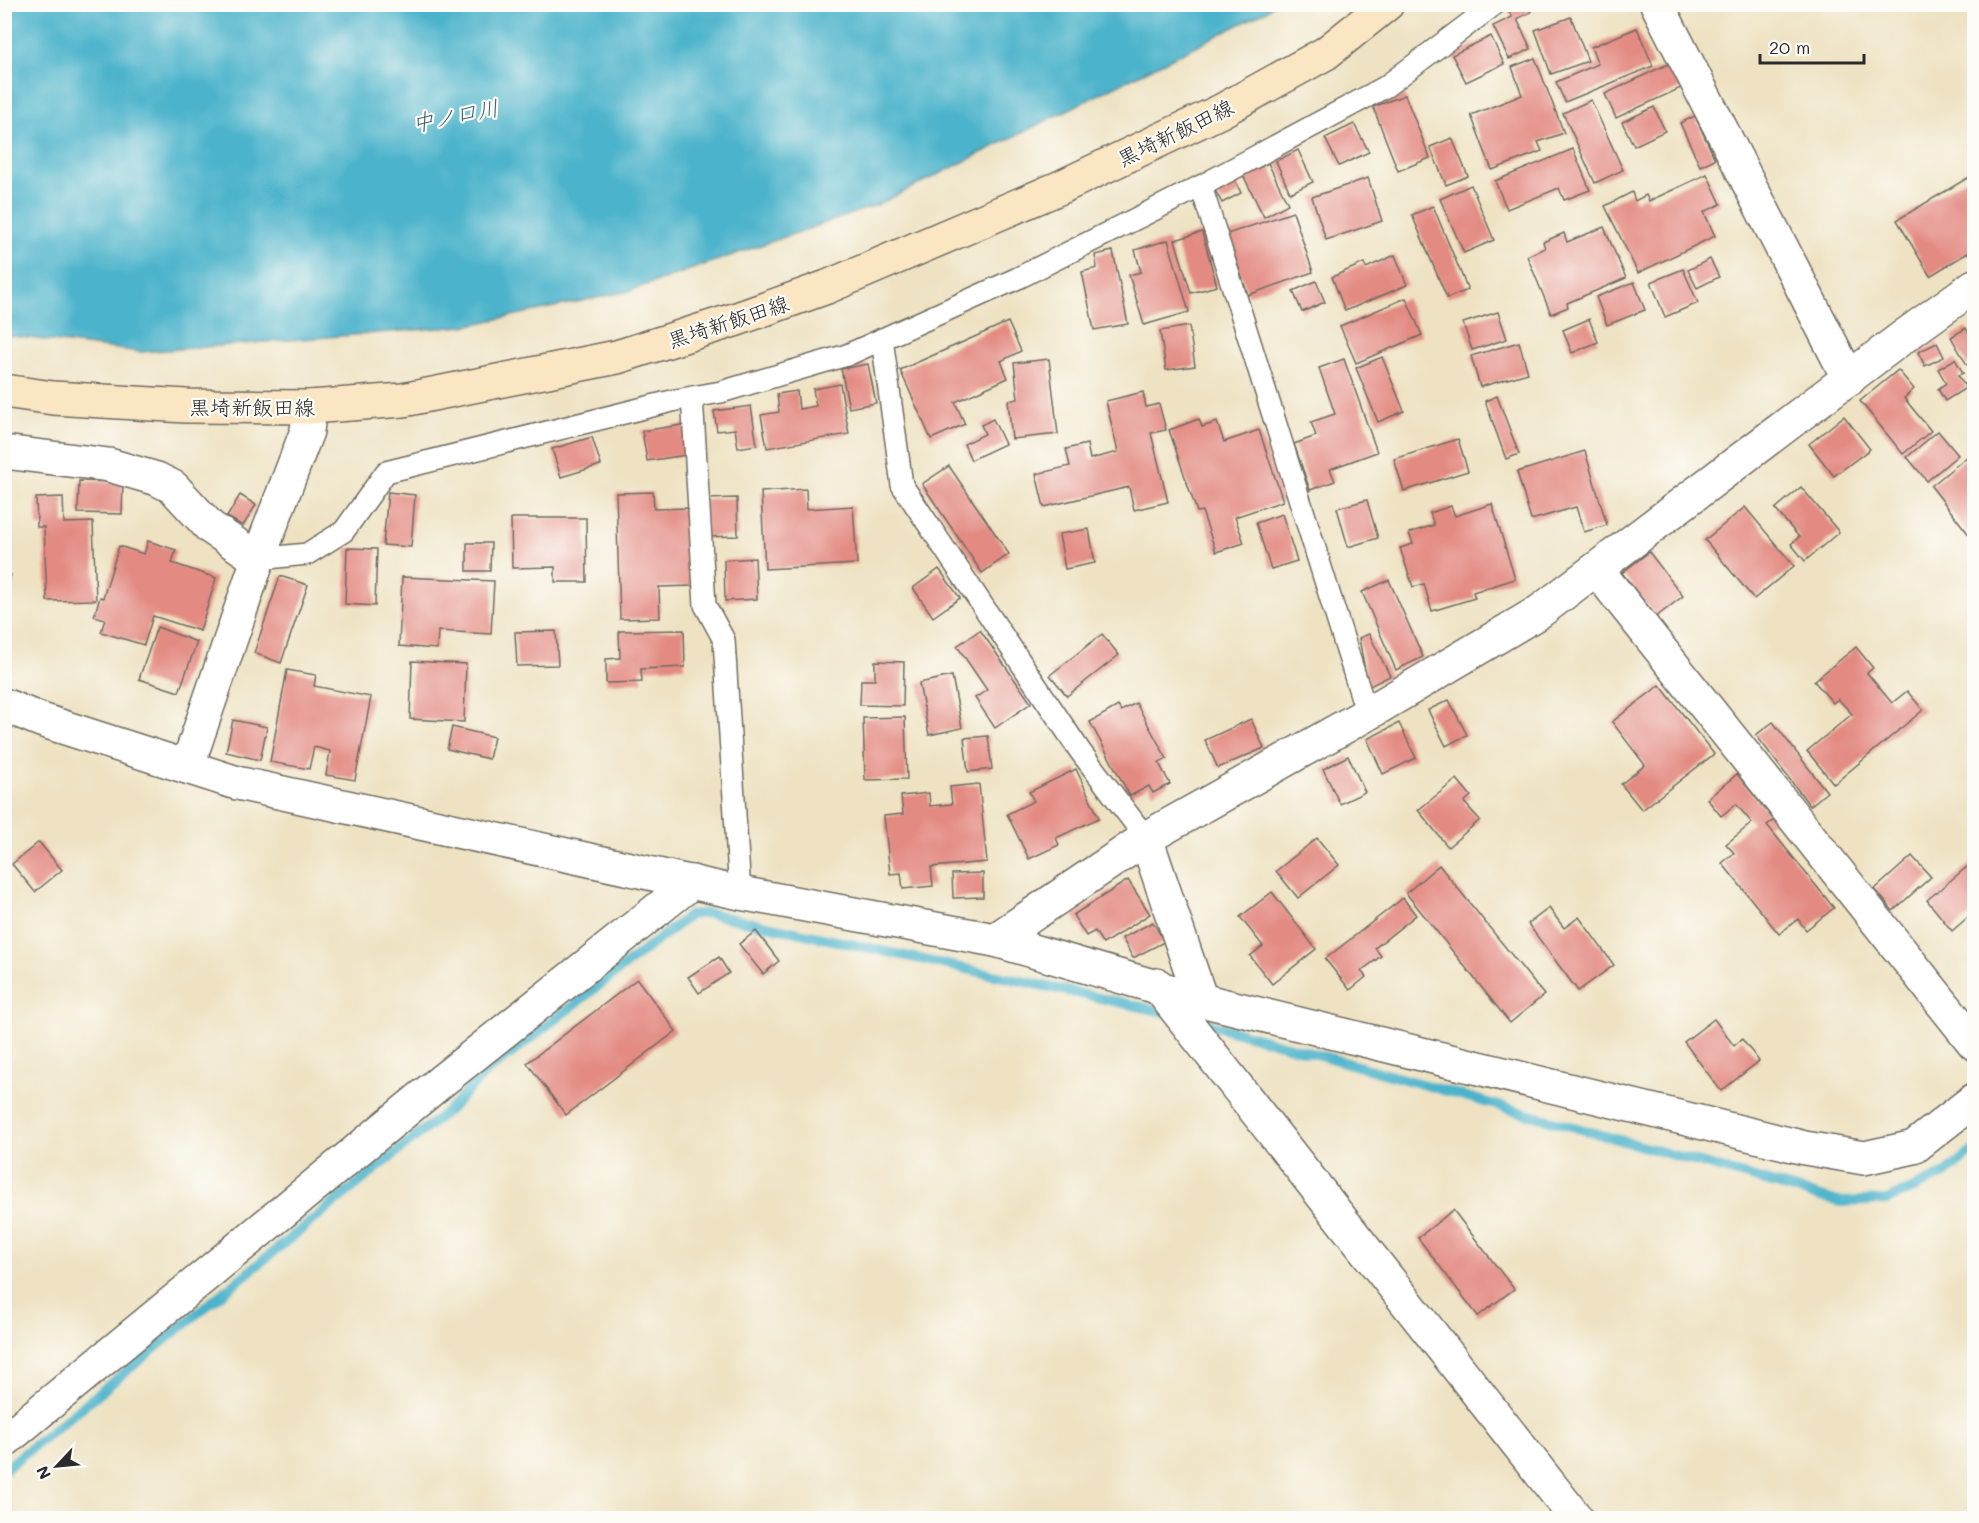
<svg xmlns="http://www.w3.org/2000/svg" width="1979" height="1523" font-family="Mali,'Klee One',sans-serif">
  <rect width="100%" height="100%" fill="#fdfcf7"/>
  <filter id="ink" filterUnits="userSpaceOnUse"><feTurbulence type="fractalNoise" baseFrequency=".0167" numOctaves="2"/><feDisplacementMap in="SourceGraphic" scale="12" xChannelSelector="R" yChannelSelector="G"/><feConvolveMatrix kernelMatrix="1 2 1 2 8 2 1 2 1" color-interpolation-filters="sRGB"/></filter>
  <filter id="wash" filterUnits="userSpaceOnUse"><feTurbulence type="fractalNoise" baseFrequency=".008" numOctaves="4" result="noise"/><feDisplacementMap in="SourceGraphic" scale="24" xChannelSelector="R" yChannelSelector="G"/><feGaussianBlur stdDeviation="1.35" result="paint"/><feColorMatrix in="noise" values="0 0 0 0 0 0 0 0 0 0 0 0 0 0 0 0 0 1.4 0 .05"/><feComposite in="paint" operator="in"/></filter>
  <g filter="url(#wash)">
    <rect width="100%" height="100%" fill="#eee2c2"/>
    <path fill="#4cb3cb" stroke="#3c6f7b" stroke-width="1.5" d="M 5,4 L 1273,4 L 1273,5 L 1266,11 L 877,205 L 629,291 L 465,326 L 141,352 L 5,335 Z"/>
    <g fill="none" stroke-linecap="round" stroke-linejoin="round">
      <g stroke="#4cb3cb" stroke-width="10">
        <path d="M 1195,1020 L 1839,1202 L 1887,1200 L 1945,1174 L 1974,1150"/>
        <path d="M 4,1470 L 450,1109 L 483,1075 L 690,915 L 707,913 L 1169,1013"/>
      </g>
    </g>
    <g id="blocks">
      <g fill="#e38b83">
        <path d="M 1519,4 L 1528,4 L 1531,12 L 1517,19 L 1531,49 L 1509,59 L 1493,26 L 1512,17 L 1508,10 Z"/>
        <path d="M 1571,17 L 1588,61 L 1551,74 L 1535,30 Z"/>
        <path d="M 1637,28 L 1653,66 L 1565,102 L 1556,82 L 1598,64 L 1591,47 Z"/>
        <path d="M 1491,36 L 1504,64 L 1466,82 L 1452,55 Z"/>
        <path d="M 1535,58 L 1564,133 L 1538,142 L 1542,151 L 1492,170 L 1471,115 L 1522,95 L 1512,67 Z"/>
        <path d="M 1672,62 L 1683,87 L 1616,118 L 1605,94 Z"/>
        <path d="M 1405,95 L 1430,158 L 1398,171 L 1373,107 Z"/>
        <path d="M 1591,100 L 1623,170 L 1595,183 L 1563,113 Z"/>
        <path d="M 1654,107 L 1665,131 L 1634,146 L 1622,122 Z"/>
        <path d="M 1695,116 L 1715,159 L 1700,166 L 1680,123 Z"/>
        <path d="M 1354,124 L 1369,152 L 1339,166 L 1325,138 Z"/>
        <path d="M 1452,138 L 1468,176 L 1446,185 L 1430,147 Z"/>
        <path d="M 1573,149 L 1590,190 L 1564,200 L 1559,188 L 1507,209 L 1495,181 Z"/>
        <path d="M 1298,150 L 1313,182 L 1290,193 L 1276,161 Z"/>
        <path d="M 1268,163 L 1288,204 L 1264,217 L 1243,175 Z"/>
        <path d="M 1707,174 L 1721,204 L 1704,212 L 1715,236 L 1638,273 L 1605,206 L 1632,192 L 1635,201 L 1646,195 L 1649,201 Z"/>
        <path d="M 1974,174 L 1974,249 L 1930,276 L 1897,220 Z"/>
        <path d="M 1368,178 L 1382,221 L 1326,240 L 1312,197 Z"/>
        <path d="M 1235,180 L 1241,193 L 1222,203 L 1215,190 Z"/>
        <path d="M 1471,185 L 1494,240 L 1464,253 L 1440,199 Z"/>
        <path d="M 1433,206 L 1468,290 L 1447,298 L 1412,215 Z"/>
        <path d="M 1293,212 L 1313,272 L 1248,295 L 1227,234 Z"/>
        <path d="M 1604,227 L 1626,278 L 1567,303 L 1568,307 L 1551,314 L 1527,256 L 1545,248 L 1543,242 L 1564,233 L 1567,242 Z"/>
        <path d="M 1202,232 L 1217,286 L 1191,293 L 1175,240 Z"/>
        <path d="M 1168,240 L 1189,312 L 1144,325 L 1129,275 L 1141,272 L 1135,250 Z"/>
        <path d="M 1113,251 L 1128,324 L 1094,330 L 1082,272 L 1097,268 L 1095,255 Z"/>
        <path d="M 1395,255 L 1407,285 L 1345,311 L 1332,277 L 1364,263 L 1366,268 Z"/>
        <path d="M 1710,259 L 1719,277 L 1697,288 L 1688,270 Z"/>
        <path d="M 1683,269 L 1698,303 L 1665,317 L 1651,282 Z"/>
        <path d="M 1316,281 L 1325,302 L 1302,312 L 1293,291 Z"/>
        <path d="M 1634,282 L 1645,310 L 1607,325 L 1596,297 Z"/>
        <path d="M 1406,298 L 1422,335 L 1356,363 L 1340,326 Z"/>
        <path d="M 1498,312 L 1507,339 L 1472,350 L 1463,323 Z"/>
        <path d="M 1589,319 L 1598,342 L 1572,353 L 1563,330 Z"/>
        <path d="M 1008,322 L 1021,351 L 1001,361 L 1008,378 L 955,402 L 965,424 L 931,439 L 900,370 Z"/>
        <path d="M 1189,326 L 1195,366 L 1166,370 L 1160,331 Z"/>
        <path d="M 1966,328 L 1974,342 L 1974,361 L 1967,365 L 1951,337 Z"/>
        <path d="M 1519,342 L 1528,373 L 1480,387 L 1471,356 Z"/>
        <path d="M 1937,343 L 1944,357 L 1925,366 L 1918,352 Z"/>
        <path d="M 1382,357 L 1404,411 L 1378,422 L 1356,368 Z"/>
        <path d="M 1049,359 L 1058,434 L 1012,439 L 1008,401 L 1018,399 L 1014,363 Z"/>
        <path d="M 1344,359 L 1377,452 L 1330,469 L 1335,481 L 1310,490 L 1294,444 L 1316,436 L 1311,422 L 1335,414 L 1319,368 Z"/>
        <path d="M 1955,359 L 1963,373 L 1958,375 L 1966,388 L 1945,401 L 1938,389 L 1946,383 L 1938,369 Z"/>
        <path d="M 868,364 L 876,403 L 849,408 L 841,369 Z"/>
        <path d="M 1898,370 L 1914,389 L 1904,398 L 1931,431 L 1903,454 L 1860,401 Z"/>
        <path d="M 840,384 L 849,434 L 767,448 L 761,415 L 779,412 L 777,394 L 797,391 L 799,409 L 816,406 L 813,389 Z"/>
        <path d="M 1143,392 L 1146,407 L 1159,404 L 1166,430 L 1151,433 L 1168,502 L 1134,510 L 1129,487 L 1044,507 L 1036,474 L 1070,466 L 1066,449 L 1087,444 L 1090,459 L 1118,452 L 1106,401 Z"/>
        <path d="M 1497,396 L 1519,454 L 1506,459 L 1485,401 Z"/>
        <path d="M 751,406 L 757,445 L 738,448 L 735,429 L 717,431 L 714,411 Z"/>
        <path d="M 1844,416 L 1870,449 L 1834,476 L 1809,444 Z"/>
        <path d="M 993,419 L 1005,444 L 971,460 L 964,444 L 985,434 L 981,425 Z"/>
        <path d="M 1199,419 L 1202,427 L 1217,422 L 1224,442 L 1259,430 L 1283,501 L 1235,517 L 1244,543 L 1216,552 L 1202,511 L 1197,512 L 1169,430 Z"/>
        <path d="M 688,424 L 693,454 L 647,461 L 642,431 Z"/>
        <path d="M 1938,431 L 1958,455 L 1927,481 L 1907,457 Z"/>
        <path d="M 592,437 L 601,465 L 561,477 L 552,449 Z"/>
        <path d="M 1458,439 L 1468,471 L 1404,491 L 1394,459 Z"/>
        <path d="M 1585,451 L 1607,525 L 1584,532 L 1576,507 L 1531,520 L 1517,472 Z"/>
        <path d="M 1974,451 L 1974,541 L 1931,486 Z"/>
        <path d="M 949,466 L 1009,554 L 982,573 L 922,484 Z"/>
        <path d="M 79,481 L 123,482 L 122,514 L 78,513 Z"/>
        <path d="M 1801,487 L 1839,532 L 1805,561 L 1791,544 L 1799,537 L 1775,509 Z"/>
        <path d="M 806,489 L 807,509 L 853,506 L 857,564 L 765,569 L 761,492 Z"/>
        <path d="M 388,492 L 415,495 L 411,547 L 383,545 Z"/>
        <path d="M 653,492 L 654,509 L 692,508 L 694,586 L 659,587 L 660,618 L 620,619 L 616,493 Z"/>
        <path d="M 240,495 L 256,505 L 243,526 L 227,517 Z"/>
        <path d="M 63,497 L 64,523 L 93,522 L 96,600 L 47,601 L 44,527 L 37,527 L 36,498 Z"/>
        <path d="M 737,498 L 738,536 L 706,537 L 704,499 Z"/>
        <path d="M 1367,500 L 1378,538 L 1348,547 L 1337,508 Z"/>
        <path d="M 1492,504 L 1515,579 L 1473,592 L 1475,598 L 1432,611 L 1424,584 L 1413,587 L 1400,548 L 1413,544 L 1409,533 L 1434,525 L 1430,513 L 1451,506 L 1455,516 Z"/>
        <path d="M 1745,507 L 1794,566 L 1754,599 L 1705,540 Z"/>
        <path d="M 1282,514 L 1297,561 L 1271,569 L 1256,523 Z"/>
        <path d="M 511,518 L 586,518 L 587,582 L 555,582 L 555,567 L 512,568 Z"/>
        <path d="M 1089,529 L 1095,563 L 1065,569 L 1059,534 Z"/>
        <path d="M 148,541 L 176,550 L 172,563 L 216,578 L 200,631 L 153,616 L 144,645 L 101,632 L 105,619 L 94,616 L 100,597 L 103,598 L 119,546 L 144,554 Z"/>
        <path d="M 467,543 L 491,543 L 490,571 L 467,571 Z"/>
        <path d="M 347,548 L 377,549 L 375,606 L 345,604 Z"/>
        <path d="M 1649,552 L 1683,596 L 1656,617 L 1622,573 Z"/>
        <path d="M 755,558 L 757,599 L 725,601 L 724,560 Z"/>
        <path d="M 939,569 L 960,598 L 933,617 L 913,588 Z"/>
        <path d="M 4,573 L 11,575 L 5,592 L 4,592 Z"/>
        <path d="M 280,576 L 308,585 L 281,663 L 254,653 Z"/>
        <path d="M 402,577 L 494,581 L 491,634 L 438,631 L 437,649 L 399,646 Z"/>
        <path d="M 1389,580 L 1423,657 L 1396,670 L 1362,592 Z"/>
        <path d="M 157,627 L 197,642 L 179,692 L 139,679 Z"/>
        <path d="M 684,630 L 685,667 L 641,669 L 642,682 L 606,683 L 606,659 L 620,658 L 619,631 Z"/>
        <path d="M 980,630 L 1031,703 L 995,728 L 975,698 L 987,690 L 957,646 Z"/>
        <path d="M 556,631 L 558,665 L 517,666 L 515,632 Z"/>
        <path d="M 1102,634 L 1119,655 L 1067,696 L 1050,675 Z"/>
        <path d="M 1369,634 L 1390,676 L 1368,687 L 1359,638 Z"/>
        <path d="M 1856,647 L 1873,668 L 1867,673 L 1892,703 L 1907,691 L 1923,710 L 1834,784 L 1807,751 L 1852,714 L 1838,699 L 1833,703 L 1814,681 Z"/>
        <path d="M 412,661 L 466,664 L 464,722 L 410,719 Z"/>
        <path d="M 875,661 L 904,662 L 903,706 L 860,705 L 861,680 L 875,680 Z"/>
        <path d="M 287,670 L 316,675 L 314,686 L 371,697 L 355,780 L 326,775 L 330,751 L 314,747 L 309,769 L 270,762 Z"/>
        <path d="M 952,676 L 962,728 L 929,735 L 919,683 Z"/>
        <path d="M 1660,685 L 1714,754 L 1642,810 L 1621,784 L 1645,765 L 1612,722 Z"/>
        <path d="M 1449,700 L 1467,735 L 1446,746 L 1428,710 Z"/>
        <path d="M 1136,703 L 1167,759 L 1159,763 L 1170,784 L 1153,793 L 1149,786 L 1130,796 L 1090,722 L 1118,706 L 1121,711 Z"/>
        <path d="M 905,717 L 907,779 L 865,780 L 863,718 Z"/>
        <path d="M 1251,719 L 1264,748 L 1218,768 L 1205,740 Z"/>
        <path d="M 233,720 L 267,727 L 260,760 L 226,752 Z"/>
        <path d="M 1773,722 L 1827,792 L 1810,806 L 1756,735 Z"/>
        <path d="M 1399,723 L 1416,758 L 1383,774 L 1367,739 Z"/>
        <path d="M 452,727 L 494,737 L 489,759 L 447,749 Z"/>
        <path d="M 988,736 L 992,769 L 968,772 L 964,738 Z"/>
        <path d="M 1348,756 L 1365,792 L 1340,804 L 1323,769 Z"/>
        <path d="M 1076,769 L 1099,818 L 1056,838 L 1059,845 L 1029,859 L 1007,814 L 1034,801 L 1029,792 Z"/>
        <path d="M 1737,774 L 1774,820 L 1767,825 L 1834,908 L 1806,930 L 1798,919 L 1779,934 L 1722,863 L 1734,853 L 1726,844 L 1752,823 L 1736,804 L 1721,816 L 1707,799 Z"/>
        <path d="M 1457,779 L 1471,796 L 1464,802 L 1480,820 L 1448,847 L 1418,810 Z"/>
        <path d="M 979,784 L 987,862 L 931,867 L 933,886 L 903,889 L 901,873 L 890,874 L 884,816 L 903,814 L 901,796 L 929,793 L 930,806 L 952,804 L 950,787 Z"/>
        <path d="M 1317,838 L 1339,865 L 1298,898 L 1276,871 Z"/>
        <path d="M 39,842 L 62,870 L 35,892 L 12,864 Z"/>
        <path d="M 1912,856 L 1931,877 L 1893,911 L 1875,889 Z"/>
        <path d="M 1974,861 L 1974,912 L 1952,931 L 1927,900 Z"/>
        <path d="M 1439,865 L 1544,995 L 1510,1023 L 1406,893 Z"/>
        <path d="M 983,873 L 983,897 L 953,898 L 952,874 Z"/>
        <path d="M 1128,880 L 1150,914 L 1103,944 L 1095,931 L 1086,936 L 1073,915 Z"/>
        <path d="M 1272,892 L 1316,949 L 1272,984 L 1250,956 L 1263,946 L 1240,917 Z"/>
        <path d="M 1403,898 L 1416,915 L 1375,948 L 1381,956 L 1361,971 L 1366,977 L 1350,990 L 1325,959 Z"/>
        <path d="M 1549,908 L 1564,928 L 1579,917 L 1614,965 L 1578,991 L 1528,924 Z"/>
        <path d="M 1153,922 L 1164,942 L 1133,958 L 1122,938 Z"/>
        <path d="M 756,931 L 779,961 L 763,974 L 739,944 Z"/>
        <path d="M 719,957 L 729,973 L 699,993 L 688,977 Z"/>
        <path d="M 637,979 L 676,1031 L 566,1115 L 527,1063 Z"/>
        <path d="M 1714,1019 L 1734,1046 L 1742,1039 L 1759,1061 L 1721,1091 L 1684,1042 Z"/>
        <path d="M 1453,1210 L 1514,1289 L 1478,1316 L 1418,1238 Z"/>
      </g>
    </g>
  </g>
  <g filter="url(#ink)">
    <use href="#blocks" fill-opacity="0" stroke="#6f6b60" stroke-width="1.5"/>
    <g fill="none" stroke-linecap="round" stroke-linejoin="round">
      <g stroke="#6f6b60" stroke-width="24">
        <g id="service">
          <path d="M 1201,186 L 1367,714"/>
          <path d="M 882,339 L 902,485 L 1080,751 L 1146,838"/>
          <path d="M 692,397 L 705,605 L 724,640 L 740,893"/>
          <path d="M 258,559 L 307,554 L 344,531 L 386,472 L 676,400 L 721,392 L 847,355 L 1018,278 L 1201,186 L 1385,87 L 1495,4"/>
        </g>
      </g>
      <g stroke="#6f6b60" stroke-width="36">
        <g id="minor">
          <path d="M 1657,4 L 1849,379"/>
          <path d="M 4,452 L 109,465 L 157,479 L 173,487 L 210,527 L 258,559"/>
          <path d="M 1597,570 L 1974,1043"/>
          <path d="M 187,767 L 258,559 L 307,431 L 310,407"/>
          <path d="M 1146,838 L 1201,1000"/>
          <path d="M 995,940 L 1146,838 L 1367,714 L 1539,612 L 1903,337 L 1974,286"/>
          <path d="M 1157,985 L 1576,1518"/>
        </g>
      </g>
      <g stroke="#6f6b60" stroke-width="36">
        <g id="tertiary">
          <path d="M 4,705 L 41,720 L 237,783 L 740,893 L 995,940 L 1201,1000 L 1805,1148 L 1864,1158 L 1914,1147 L 1974,1100"/>
          <path d="M 4,1441 L 444,1079 L 692,882"/>
        </g>
      </g>
      <g stroke="#6f6b60" stroke-width="36">
        <path id="secondary" d="M 4,391 L 53,398 L 186,406 L 310,407 L 403,400 L 617,357 L 737,319 L 827,287 L 1059,188 L 1221,111 L 1326,53 L 1387,4"/>
      </g>
      <use href="#service" stroke="#fff" stroke-width="21"/>
      <use href="#minor" stroke="#fff" stroke-width="33"/>
      <use href="#tertiary" stroke="#fff" stroke-width="33"/>
      <use href="#secondary" stroke="#fbe6c4" stroke-width="33"/>
    </g>
  </g>
  <g text-anchor="middle" dominant-baseline="central" stroke-width="4.5" stroke-linejoin="round" paint-order="stroke">
    <g font-size="21" fill="#2b2b2b" stroke="#fdfcf7">
      <text transform="translate(1175 132) rotate(-26)">黒埼新飯田線</text>
      <text transform="translate(728 321) rotate(-18)">黒埼新飯田線</text>
      <text x="252" y="406">黒埼新飯田線</text>
    </g>
    <g font-size="22" font-style="italic" fill="#38616b" stroke="#fdfcf7">
      <text transform="translate(455 115) rotate(-11)">中ノ口川</text>
    </g>
  </g>
  <rect width="1979" height="1523" fill="none" stroke="#fdfcf7" stroke-width="24"/>
  <g transform="translate(57 1466) rotate(244)" stroke="#fdfcf7" stroke-width="4.5" paint-order="stroke">
  <path d="M0-4.5L10 22L0 15L-10 22Z" fill="#2b2b2b"/>
  <text y="-9" font-size="16" font-weight="bold" text-anchor="middle" fill="#2b2b2b">N</text>
  </g>
  <path d="M1760 54v9h104v-9" fill="none" stroke="#2b2b2b" stroke-width="3"/>
  <text x="1769" y="54" font-size="18" fill="#2b2b2b" stroke="#fdfcf7" stroke-width="4.5" paint-order="stroke">20 m</text>
</svg>
